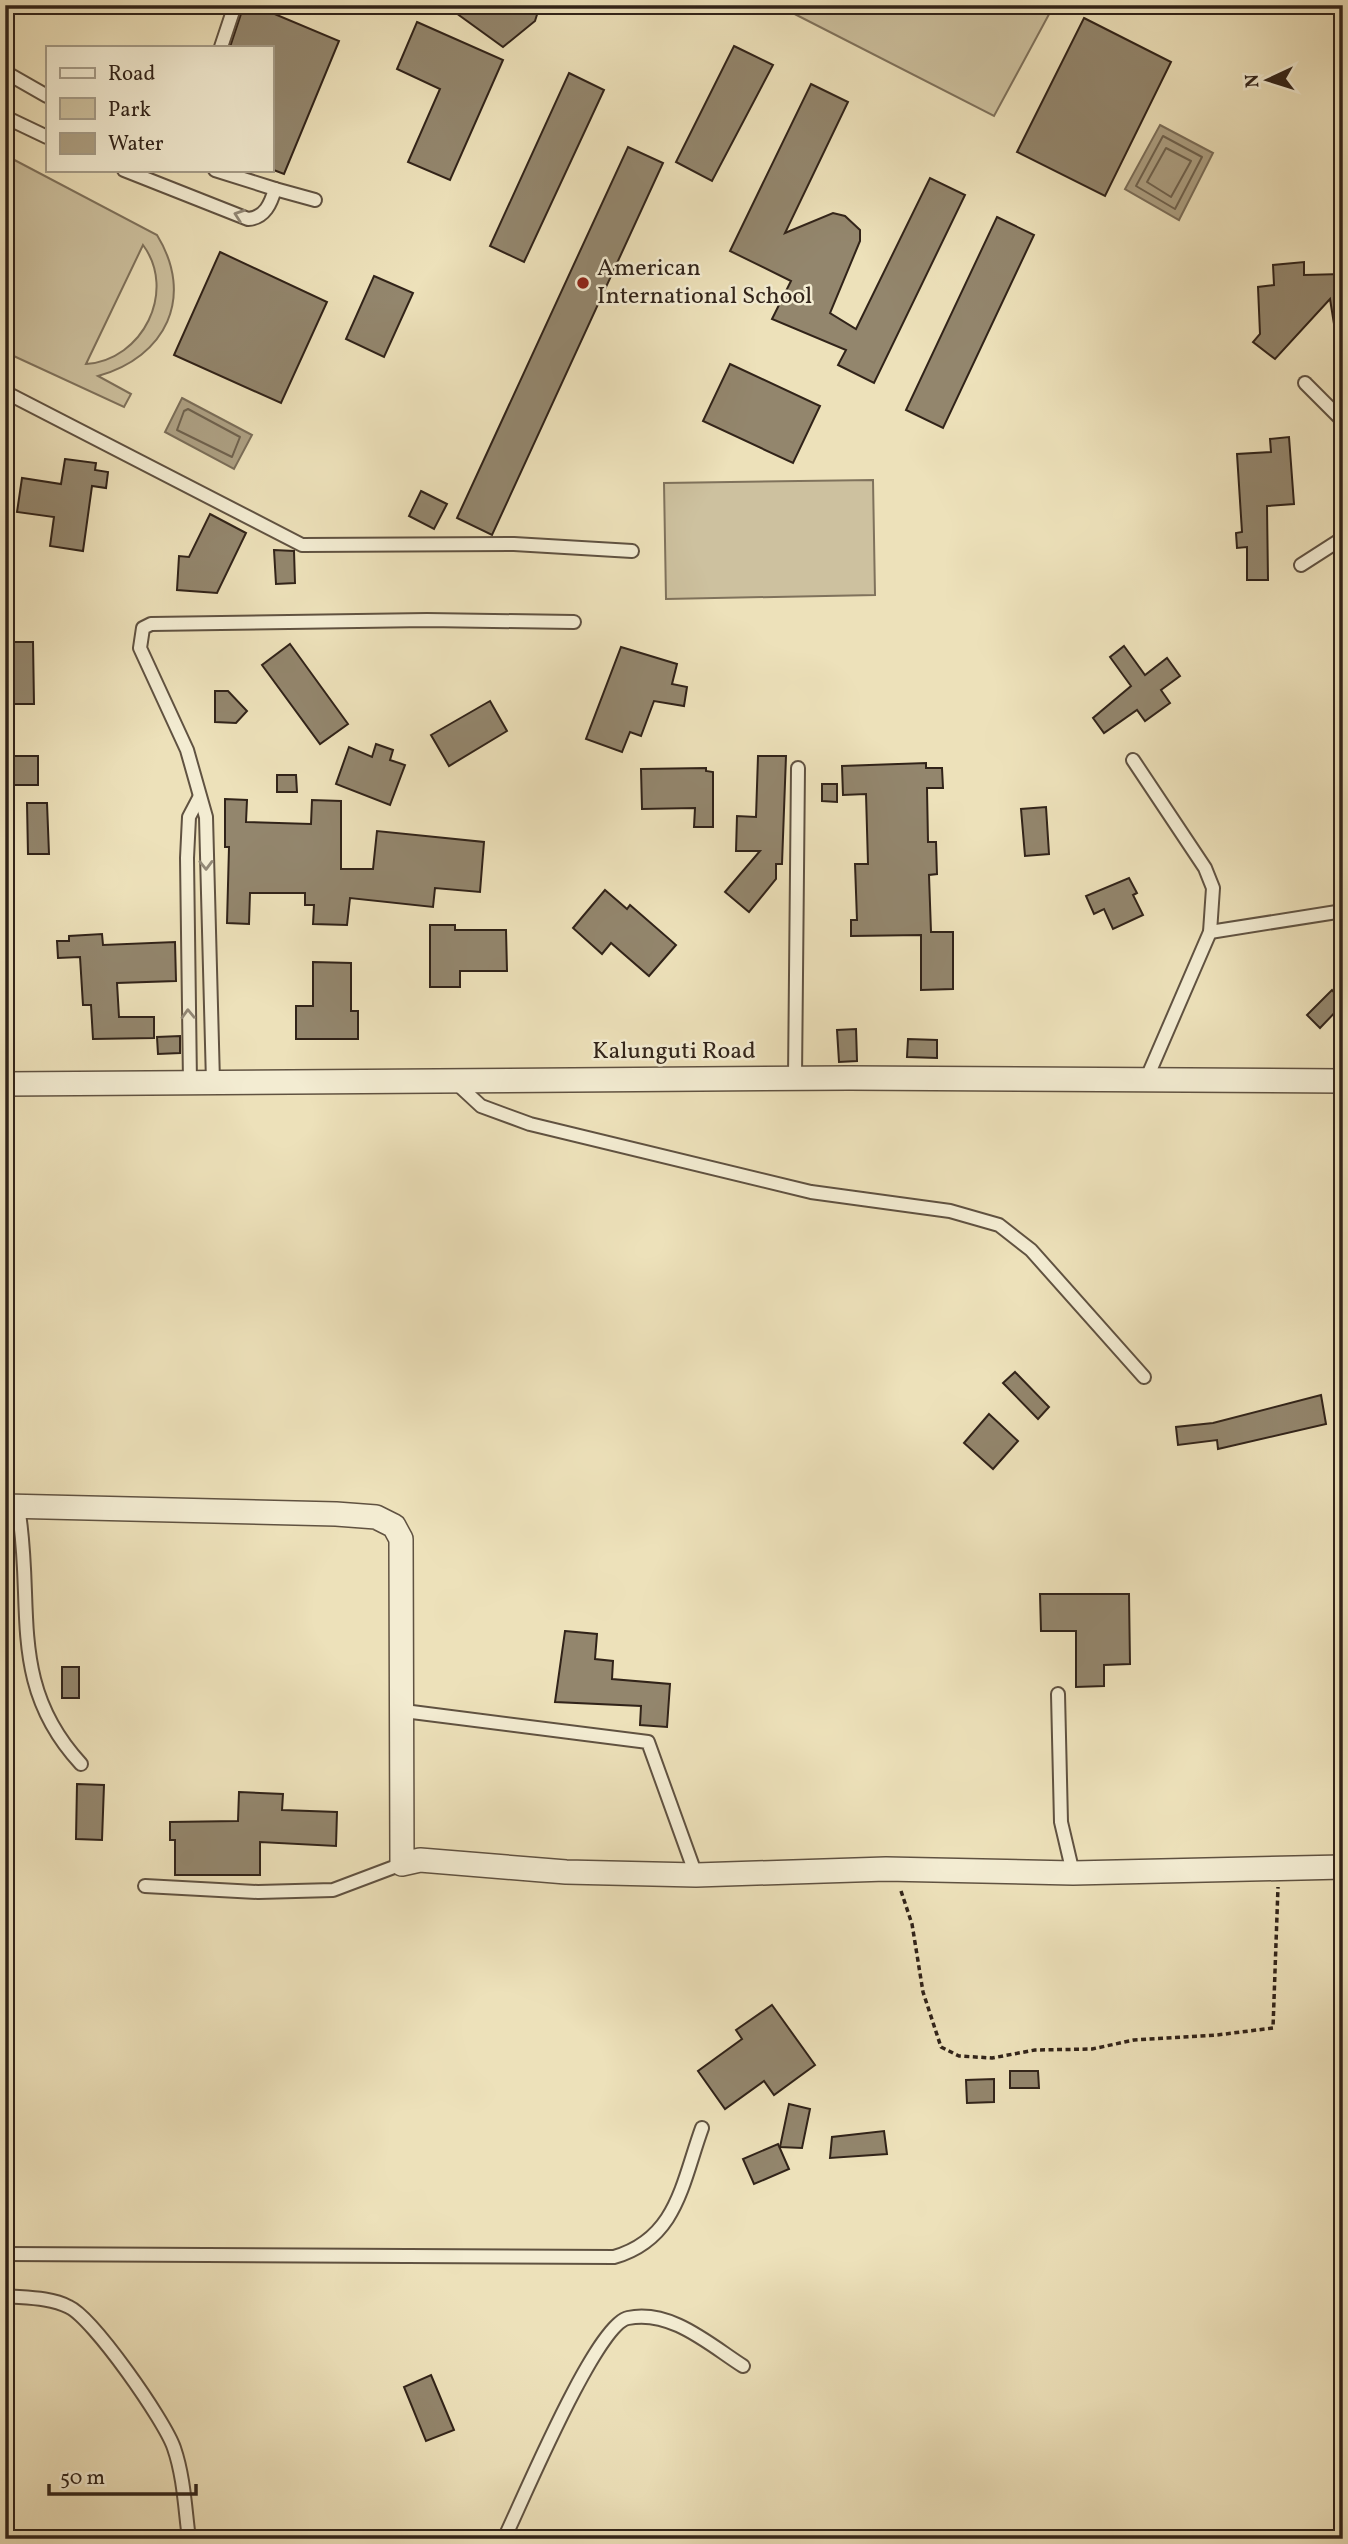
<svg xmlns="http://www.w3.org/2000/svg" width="1348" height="2544" font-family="Vollkorn,serif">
  <rect width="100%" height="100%" fill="#ede1ba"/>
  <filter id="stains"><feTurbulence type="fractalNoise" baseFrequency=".00286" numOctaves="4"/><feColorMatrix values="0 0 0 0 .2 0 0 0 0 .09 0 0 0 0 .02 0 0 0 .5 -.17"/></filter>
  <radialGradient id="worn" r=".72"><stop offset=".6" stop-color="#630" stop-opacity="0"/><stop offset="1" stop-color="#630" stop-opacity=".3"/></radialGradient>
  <g fill="#cdc19f" stroke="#7f725c" stroke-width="2" fill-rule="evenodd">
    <path d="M 777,5 L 1054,5 L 994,116 Z"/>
    <path d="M 5,155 L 157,235 C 195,297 166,357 98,376 L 131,394 L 124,407 L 5,352 ZM 143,245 C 177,291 143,360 86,364 Z"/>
    <path d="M 873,480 L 875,595 L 666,599 L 664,483 Z"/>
  </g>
  <g fill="#ada083" stroke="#7b6e59" stroke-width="2">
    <path d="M 1160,125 L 1213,153 L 1179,220 L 1125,189 Z"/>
    <path d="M 182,398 L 252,435 L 234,469 L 165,432 Z"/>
  </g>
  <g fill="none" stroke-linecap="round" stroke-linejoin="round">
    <g stroke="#6f624e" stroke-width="2">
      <path d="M 1163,136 L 1202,157 L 1175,209 L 1136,186 Z"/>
      <path d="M 1166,148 L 1191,161 L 1171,197 L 1147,182 Z"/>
      <path d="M 188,409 L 240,437 L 232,457 L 177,430 L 184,411 Z"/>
    </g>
  </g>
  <g fill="#93866d" stroke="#312319" stroke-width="2">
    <path d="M 244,5 L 253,5 L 339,41 L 284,174 L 271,169 L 271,47 L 230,47 Z"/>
    <path d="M 445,5 L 540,5 L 535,21 L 503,47 Z"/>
    <path d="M 1084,18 L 1171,62 L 1105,196 L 1017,152 Z"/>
    <path d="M 417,22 L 503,60 L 450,180 L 408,162 L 440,89 L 397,69 Z"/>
    <path d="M 734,46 L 773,65 L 712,181 L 676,162 Z"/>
    <path d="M 569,73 L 604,90 L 524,262 L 490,246 Z"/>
    <path d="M 811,84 L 848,102 L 785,233 L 833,213 L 845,216 L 860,230 L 860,241 L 830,313 L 856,329 L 930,178 L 965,195 L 874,383 L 838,365 L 846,350 L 772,319 L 791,281 L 730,251 Z"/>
    <path d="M 628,147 L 663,163 L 492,535 L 457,518 Z"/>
    <path d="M 997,217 L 1034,235 L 943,428 L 906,410 Z"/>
    <path d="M 220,252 L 327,302 L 281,403 L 174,355 Z"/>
    <path d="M 1304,262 L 1304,275 L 1342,274 L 1343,323 L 1334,324 L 1330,299 L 1275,359 L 1253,342 L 1260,334 L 1258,287 L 1274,285 L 1273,265 Z"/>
    <path d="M 374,276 L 413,293 L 384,357 L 346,339 Z"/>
    <path d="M 730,364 L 820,406 L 793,463 L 703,421 Z"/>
    <path d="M 1289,437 L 1294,504 L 1267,506 L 1268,580 L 1247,580 L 1247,547 L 1237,548 L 1236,533 L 1242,532 L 1237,454 L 1271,452 L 1270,439 Z"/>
    <path d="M 65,459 L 96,463 L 95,470 L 108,472 L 106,488 L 92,486 L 83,551 L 50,546 L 54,517 L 17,512 L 22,478 L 61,484 Z"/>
    <path d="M 421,491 L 447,504 L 434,529 L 409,516 Z"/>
    <path d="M 210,514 L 246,533 L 217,593 L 177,590 L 179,556 L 189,557 Z"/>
    <path d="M 274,550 L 294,551 L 295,583 L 276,584 Z"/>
    <path d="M 5,642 L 33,642 L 34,704 L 5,704 Z"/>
    <path d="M 290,644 L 348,724 L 320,744 L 262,665 Z"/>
    <path d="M 1124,646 L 1145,675 L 1167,658 L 1180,676 L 1161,690 L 1170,703 L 1145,721 L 1137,710 L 1104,733 L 1093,718 L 1131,686 L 1110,657 Z"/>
    <path d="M 621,647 L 677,664 L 672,684 L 687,687 L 684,706 L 654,701 L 641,736 L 630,732 L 622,752 L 586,739 Z"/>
    <path d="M 215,691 L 228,691 L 247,711 L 236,723 L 215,722 Z"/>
    <path d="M 490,701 L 507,731 L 449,766 L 431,735 Z"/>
    <path d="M 376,744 L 393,750 L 390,760 L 405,765 L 390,805 L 336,784 L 349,747 L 372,757 Z"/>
    <rect x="5" y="756" width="33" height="29"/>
    <path d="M 758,756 L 786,756 L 782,864 L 776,864 L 776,879 L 749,912 L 725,892 L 760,851 L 736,851 L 737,816 L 756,817 Z"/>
    <path d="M 926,763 L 926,768 L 942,768 L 943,788 L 927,788 L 928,842 L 936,842 L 937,874 L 929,875 L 931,932 L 953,932 L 953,989 L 921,990 L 921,935 L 851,936 L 851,920 L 857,920 L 855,864 L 868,864 L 866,794 L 843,795 L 842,766 Z"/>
    <path d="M 706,768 L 706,771 L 713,772 L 713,827 L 694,827 L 695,808 L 642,809 L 641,769 Z"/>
    <path d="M 277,775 L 296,775 L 297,792 L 277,792 Z"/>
    <path d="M 822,784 L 837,784 L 837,802 L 822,801 Z"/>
    <path d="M 225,799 L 247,800 L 246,822 L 311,824 L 312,800 L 341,801 L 341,869 L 373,869 L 377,831 L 484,842 L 480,892 L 435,888 L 433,907 L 350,898 L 347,925 L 313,924 L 314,905 L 305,905 L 305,893 L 250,893 L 249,924 L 227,923 L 229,847 L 225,847 Z"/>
    <path d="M 27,803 L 47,803 L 49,854 L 28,854 Z"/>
    <path d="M 1046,807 L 1049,854 L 1025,856 L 1021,809 Z"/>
    <path d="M 1129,878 L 1137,893 L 1133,895 L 1143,915 L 1113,929 L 1104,909 L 1094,914 L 1086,896 Z"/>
    <path d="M 605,890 L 627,909 L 630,905 L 676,945 L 649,976 L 611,943 L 602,954 L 573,928 Z"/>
    <path d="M 430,925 L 455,925 L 455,930 L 506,930 L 507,971 L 460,971 L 460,987 L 430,987 Z"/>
    <path d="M 102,934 L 103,945 L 175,942 L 176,981 L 117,983 L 119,1017 L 154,1017 L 154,1038 L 93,1039 L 91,1005 L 83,1005 L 80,957 L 58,958 L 57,941 L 69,941 L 69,936 Z"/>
    <path d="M 313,962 L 351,963 L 351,1011 L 358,1011 L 358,1039 L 296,1039 L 296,1006 L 313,1006 Z"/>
    <path d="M 1332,990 L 1343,1004 L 1320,1028 L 1307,1015 Z"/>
    <path d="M 856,1029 L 857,1061 L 839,1062 L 837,1030 Z"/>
    <path d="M 180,1036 L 180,1053 L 158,1054 L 157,1037 Z"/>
    <path d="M 908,1039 L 937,1040 L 937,1058 L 907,1057 Z"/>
    <path d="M 1015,1372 L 1049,1407 L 1038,1419 L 1003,1383 Z"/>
    <path d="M 1321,1395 L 1326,1424 L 1218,1449 L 1217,1440 L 1178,1445 L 1176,1427 L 1213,1423 Z"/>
    <path d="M 989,1414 L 1018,1441 L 993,1469 L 964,1443 Z"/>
    <path d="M 1040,1594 L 1129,1594 L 1130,1664 L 1104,1665 L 1104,1686 L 1076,1687 L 1076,1631 L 1041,1631 Z"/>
    <path d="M 565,1631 L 597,1634 L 595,1659 L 613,1661 L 612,1679 L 670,1684 L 667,1727 L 640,1725 L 641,1706 L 555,1702 Z"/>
    <rect x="62" y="1667" width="17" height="31"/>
    <path d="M 77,1784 L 104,1785 L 102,1840 L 76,1839 Z"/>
    <path d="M 239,1792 L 283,1794 L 282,1810 L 337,1812 L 336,1846 L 260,1842 L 260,1875 L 175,1875 L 175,1840 L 170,1840 L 170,1822 L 238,1821 Z"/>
    <path d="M 772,2005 L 815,2065 L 774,2095 L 764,2081 L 725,2109 L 698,2071 L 742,2039 L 736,2030 Z"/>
    <path d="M 1010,2071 L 1038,2071 L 1039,2088 L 1010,2088 Z"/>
    <path d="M 994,2079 L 994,2102 L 967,2103 L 966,2080 Z"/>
    <path d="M 789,2104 L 810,2109 L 802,2148 L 780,2147 Z"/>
    <path d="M 884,2131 L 887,2154 L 830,2158 L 832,2137 Z"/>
    <path d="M 778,2144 L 789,2169 L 754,2184 L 743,2159 Z"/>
    <path d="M 431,2375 L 454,2430 L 426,2441 L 404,2387 Z"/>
  </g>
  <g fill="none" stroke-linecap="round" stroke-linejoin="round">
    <g stroke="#605241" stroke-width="16">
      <g id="lane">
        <path d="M 221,47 L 235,5"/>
        <path d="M 5,72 L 47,96"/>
        <path d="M 5,117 L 47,137"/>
        <path d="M 124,170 L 248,219 C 265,218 271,203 275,189 L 215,170"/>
        <path d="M 275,189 L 315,200"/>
        <path d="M 1305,383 L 1343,421"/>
        <path d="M 5,392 L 302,545 L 514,544 L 632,551"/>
        <path d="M 1301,565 L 1343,538"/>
        <path d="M 1133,760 L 1205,868 L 1213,888 L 1210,932 L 1146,1080"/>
        <path d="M 1210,932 L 1343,911"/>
        <path d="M 795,1078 L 798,768"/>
        <path d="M 454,1081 L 481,1106 L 530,1124 L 811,1192 L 950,1211 L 999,1225 L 1031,1250 L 1144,1377"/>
        <path d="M 190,1082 L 187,858 L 189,817 L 199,798"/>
        <path d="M 213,1082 L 206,817 L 187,750 L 140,648 L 143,628 L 151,624 L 427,620 L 574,622"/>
        <path d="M 18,1507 C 35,1605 6,1683 81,1764"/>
        <path d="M 1058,1694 L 1061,1822 L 1073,1873"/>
        <path d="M 404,1711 L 648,1742 L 696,1875"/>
        <path d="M 145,1886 L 258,1892 L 333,1890 L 402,1864"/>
        <path d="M 5,2254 L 614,2257 C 677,2239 682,2183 702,2128"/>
        <path d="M 5,2296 C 25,2298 50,2297 69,2307 C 93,2318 165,2421 174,2448 C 184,2477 185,2509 189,2539"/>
        <path d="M 504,2539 C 522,2502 596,2324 628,2318 C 671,2309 710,2345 743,2366"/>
      </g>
    </g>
    <g stroke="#605241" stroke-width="26">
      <g id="street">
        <path d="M 5,1084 L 849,1078 L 1343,1081"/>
        <path d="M 5,1506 L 336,1514 L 376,1517 L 394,1526 L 401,1539 L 402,1864 L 420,1860 L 566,1872 L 696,1875 L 886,1869 L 1073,1873 L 1343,1867"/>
      </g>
    </g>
    <path stroke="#312319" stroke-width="3.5" stroke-dasharray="5 3.5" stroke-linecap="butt" d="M 901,1891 L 912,1924 L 923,1992 L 941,2047 L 959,2056 L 992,2058 L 1035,2050 L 1092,2049 L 1134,2040 L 1217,2035 L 1273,2028 L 1278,1887"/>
    <use href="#lane" stroke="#f3ecd2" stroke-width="12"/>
    <use href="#street" stroke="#f3ecd2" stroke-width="23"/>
  </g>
  <defs><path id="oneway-chevron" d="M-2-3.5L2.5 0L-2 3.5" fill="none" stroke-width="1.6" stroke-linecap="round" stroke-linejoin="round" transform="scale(1.75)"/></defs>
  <g stroke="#928876">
    <use href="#oneway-chevron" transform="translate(239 215) rotate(-161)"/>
    <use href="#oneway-chevron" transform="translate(206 865) rotate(89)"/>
    <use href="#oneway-chevron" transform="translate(188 1014) rotate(-92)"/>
  </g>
  <circle fill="#8f2418" stroke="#f3ecd2" stroke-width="2.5" cx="583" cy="283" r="7"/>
  <g text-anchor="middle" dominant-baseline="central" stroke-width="5" stroke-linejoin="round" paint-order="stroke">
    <g font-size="24" fill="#312319" stroke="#f3ecd2" text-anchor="start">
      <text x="597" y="269">American<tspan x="597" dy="28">International School</tspan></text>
    </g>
    <g font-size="24" fill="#312319" stroke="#f3ecd2">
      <text x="674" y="1052">Kalunguti Road</text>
    </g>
  </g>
  <rect width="1348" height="2544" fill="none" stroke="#ede1ba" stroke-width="28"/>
  <rect x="7" y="7" width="1334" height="2530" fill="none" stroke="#312319" stroke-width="3.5"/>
  <rect x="14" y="14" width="1320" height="2516" fill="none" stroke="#312319" stroke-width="2"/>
  <rect x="46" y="46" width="228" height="126" fill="#f3ecd2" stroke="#a59c88" stroke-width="2"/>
  <rect x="60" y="68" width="35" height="10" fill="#f3ecd2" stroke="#a59c88" stroke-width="2"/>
  <text x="108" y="80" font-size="21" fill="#312319">Road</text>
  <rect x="60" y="98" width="35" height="21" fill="#cdc19f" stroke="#a59c88" stroke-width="2"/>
  <text x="108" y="116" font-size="21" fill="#312319">Park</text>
  <rect x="60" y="133" width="35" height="21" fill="#ada083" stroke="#a59c88" stroke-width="2"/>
  <text x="108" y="150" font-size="21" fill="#312319">Water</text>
  <g transform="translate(1268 80) rotate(266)" stroke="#f3ecd2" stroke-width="5" paint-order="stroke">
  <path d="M0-5L12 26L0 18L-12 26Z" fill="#312319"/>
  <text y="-10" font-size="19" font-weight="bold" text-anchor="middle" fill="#312319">N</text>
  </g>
  <path d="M49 2484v10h147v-10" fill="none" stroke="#312319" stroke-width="3.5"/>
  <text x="60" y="2484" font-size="21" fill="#312319" stroke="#f3ecd2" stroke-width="5" paint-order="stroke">50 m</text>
  <rect width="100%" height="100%" filter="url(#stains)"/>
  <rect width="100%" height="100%" fill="url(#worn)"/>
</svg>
